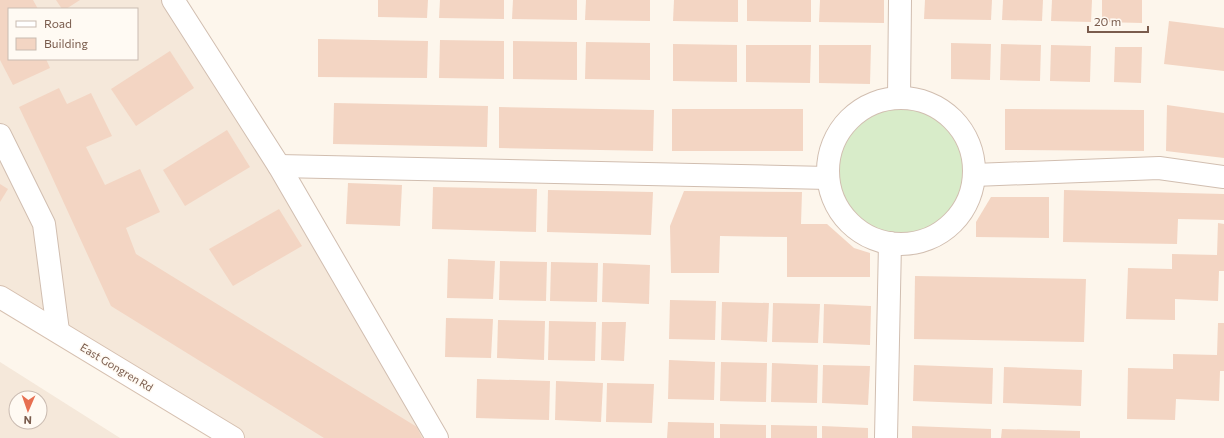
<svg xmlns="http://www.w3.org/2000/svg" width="1224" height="438" font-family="Commissioner,sans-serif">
  <rect width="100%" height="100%" fill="#fdf6ec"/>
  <g fill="#f5e8da" fill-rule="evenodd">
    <path d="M 0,0 L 173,0 L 437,438 L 233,438 L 0,297 ZM 9,9 L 137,9 L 137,59 L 9,59 Z"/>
    <path d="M 0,362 L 120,438 L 0,438 ZM 16,398 L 40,398 L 40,422 L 16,422 Z"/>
  </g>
  <circle fill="#d8ecc9" cx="901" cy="171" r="73"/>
  <g fill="#f3d5c3">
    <path d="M 0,0 L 33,0 L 38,9 L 9,9 L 9,59 L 46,59 L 50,68 L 13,85 L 0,60 Z"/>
    <path d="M 56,0 L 80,0 L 66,9 L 62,9 Z"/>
    <path d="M 378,0 L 428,0 L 427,18 L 378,17 Z"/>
    <path d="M 440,0 L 504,0 L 504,19 L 439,18 Z"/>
    <path d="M 513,0 L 577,0 L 577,20 L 512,19 Z"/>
    <path d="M 586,0 L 650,0 L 650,21 L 585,20 Z"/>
    <path d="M 674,0 L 738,0 L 738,22 L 673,21 Z"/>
    <path d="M 747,0 L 811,0 L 811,22 L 747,21 Z"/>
    <path d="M 820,0 L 884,0 L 884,23 L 819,22 Z"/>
    <path d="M 925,0 L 992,0 L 991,20 L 924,19 Z"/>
    <path d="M 1003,0 L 1043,0 L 1042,21 L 1002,20 Z"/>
    <path d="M 1052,0 L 1092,0 L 1091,22 L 1051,21 Z"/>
    <path d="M 1102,0 L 1142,0 L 1142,23 L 1102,22 Z"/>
    <path d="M 1169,21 L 1224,28 L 1224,71 L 1164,64 Z"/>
    <path d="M 318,39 L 428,41 L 427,78 L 318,77 Z"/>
    <path d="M 440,40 L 504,41 L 504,79 L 439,78 Z"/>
    <path d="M 513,41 L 577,42 L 577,80 L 513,79 Z"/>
    <path d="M 586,42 L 650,43 L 650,80 L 585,79 Z"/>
    <path d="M 951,43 L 991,44 L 990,80 L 951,79 Z"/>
    <path d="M 673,44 L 737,45 L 737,82 L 673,81 Z"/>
    <path d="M 1001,44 L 1041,45 L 1040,81 L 1000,80 Z"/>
    <path d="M 746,45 L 811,45 L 810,83 L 746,82 Z"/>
    <path d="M 819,45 L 871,45 L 870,84 L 819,83 Z"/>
    <path d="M 1051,45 L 1091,46 L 1090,82 L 1050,81 Z"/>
    <path d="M 1115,47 L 1142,47 L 1141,83 L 1114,82 Z"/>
    <path d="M 170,51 L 194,88 L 136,126 L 111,89 Z"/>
    <path d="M 59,88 L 67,104 L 91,93 L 112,136 L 86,147 L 105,185 L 140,169 L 160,212 L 126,228 L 136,254 L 417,427 L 422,438 L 324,438 L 111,306 L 47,166 L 19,107 Z"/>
    <path d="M 334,103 L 488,106 L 487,147 L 333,144 Z"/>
    <path d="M 1167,105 L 1224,113 L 1224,158 L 1166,151 Z"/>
    <path d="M 499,107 L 654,110 L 653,151 L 499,148 Z"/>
    <rect x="672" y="109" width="131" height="42"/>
    <path d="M 1005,109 L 1144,110 L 1144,151 L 1005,150 Z"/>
    <path d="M 227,130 L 250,167 L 185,206 L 163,170 Z"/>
    <path d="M 348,183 L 402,185 L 400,226 L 346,224 Z"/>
    <path d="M 0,184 L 8,189 L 0,202 Z"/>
    <path d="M 433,187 L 537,189 L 536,232 L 432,229 Z"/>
    <path d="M 548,190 L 653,192 L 651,235 L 547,232 Z"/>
    <path d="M 1064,190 L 1224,194 L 1224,220 L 1178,219 L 1177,244 L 1063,242 Z"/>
    <path d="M 684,191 L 802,192 L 801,224 L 827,224 L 854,248 L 870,253 L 870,277 L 787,277 L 787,237 L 720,236 L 719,273 L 671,273 L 670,226 Z"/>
    <path d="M 991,197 L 1049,197 L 1049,238 L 976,237 L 976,222 Z"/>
    <path d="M 279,209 L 302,246 L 233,286 L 209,249 Z"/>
    <path d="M 1218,223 L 1224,224 L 1224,271 L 1219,271 L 1218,301 L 1175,299 L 1175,320 L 1126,319 L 1128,268 L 1172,269 L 1172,254 L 1217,255 Z"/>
    <path d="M 448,259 L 495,261 L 493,299 L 447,298 Z"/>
    <path d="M 500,261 L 547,262 L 546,301 L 499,300 Z"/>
    <path d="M 551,262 L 598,263 L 597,302 L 550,301 Z"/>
    <path d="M 603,263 L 650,265 L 649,304 L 602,302 Z"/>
    <path d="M 915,276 L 1086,279 L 1084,342 L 914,339 Z"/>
    <path d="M 670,300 L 716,301 L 715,340 L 669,339 Z"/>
    <path d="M 722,302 L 769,303 L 767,342 L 721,340 Z"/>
    <path d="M 773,303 L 820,304 L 818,343 L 772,342 Z"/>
    <path d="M 824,304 L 871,306 L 870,345 L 823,343 Z"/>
    <path d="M 446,318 L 493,319 L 491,358 L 445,357 Z"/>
    <path d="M 498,320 L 545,321 L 544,360 L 497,358 Z"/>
    <path d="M 549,321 L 596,322 L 595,361 L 548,360 Z"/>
    <path d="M 602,322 L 626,322 L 624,361 L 601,360 Z"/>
    <path d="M 1218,323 L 1224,323 L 1224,371 L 1220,371 L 1219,401 L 1176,399 L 1175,420 L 1127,419 L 1128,368 L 1173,369 L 1173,354 L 1217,355 Z"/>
    <path d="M 669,360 L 715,362 L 714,400 L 668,399 Z"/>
    <path d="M 721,362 L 767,363 L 766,402 L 720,401 Z"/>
    <path d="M 772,363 L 818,365 L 817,403 L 771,402 Z"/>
    <path d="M 823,365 L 870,366 L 868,405 L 822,403 Z"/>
    <path d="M 914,365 L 993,368 L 992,404 L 913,401 Z"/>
    <path d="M 1004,367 L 1082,370 L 1081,406 L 1003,403 Z"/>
    <path d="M 477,379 L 550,381 L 549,420 L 476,418 Z"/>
    <path d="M 556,381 L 603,383 L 601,422 L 555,420 Z"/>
    <path d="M 607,383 L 654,384 L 652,423 L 606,422 Z"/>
    <path d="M 668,422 L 714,423 L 714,438 L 667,438 Z"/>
    <path d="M 720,424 L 766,425 L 766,438 L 720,438 Z"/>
    <path d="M 771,425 L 817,426 L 817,438 L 771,438 Z"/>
    <path d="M 822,426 L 868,428 L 868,438 L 822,438 Z"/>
    <path d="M 912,426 L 991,429 L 991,438 L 912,438 Z"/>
    <path d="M 1002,429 L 1080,431 L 1080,438 L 1001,438 Z"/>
  </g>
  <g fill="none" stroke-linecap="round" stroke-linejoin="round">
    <g stroke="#d1beb0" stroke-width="24">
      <g id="street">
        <path d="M 173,0 L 279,166 L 437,438"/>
        <path d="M 899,98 L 900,0"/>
        <circle cx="901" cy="171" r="73"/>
        <path d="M 0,135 L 44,224 L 58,331"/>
        <path d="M 279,166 L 828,178"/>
        <path d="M 974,175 L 1159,168 L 1224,177"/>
        <path d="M 886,438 L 890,243"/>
      </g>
    </g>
    <g stroke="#d6c0b0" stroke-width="24">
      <path id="secondary" d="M 0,297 L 233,438"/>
    </g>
    <use href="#street" stroke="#fff" stroke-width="22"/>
    <use href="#secondary" stroke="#fff" stroke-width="22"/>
  </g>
  <g text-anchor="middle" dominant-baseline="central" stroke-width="3" stroke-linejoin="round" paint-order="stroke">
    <g font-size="11" fill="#7a5c4d" stroke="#fffaf3">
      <text transform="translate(117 367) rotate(31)">East Gongren Rd</text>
    </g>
  </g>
  <rect x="8" y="8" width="130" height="52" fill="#fffaf3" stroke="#cabbb1"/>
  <rect x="16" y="21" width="20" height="6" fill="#ffffff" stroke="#cabbb1"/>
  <text x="44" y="28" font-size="12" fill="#7a5c4d">Road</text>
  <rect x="16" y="38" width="20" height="12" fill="#f3d5c3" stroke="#cabbb1"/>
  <text x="44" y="48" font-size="12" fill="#7a5c4d">Building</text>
  <g transform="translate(28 410) rotate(182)"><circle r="19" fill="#fffaf3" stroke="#cabbb1"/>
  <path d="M0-3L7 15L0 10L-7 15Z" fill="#e76f51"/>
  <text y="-6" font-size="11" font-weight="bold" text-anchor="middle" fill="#7a5c4d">N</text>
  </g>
  <path d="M1088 26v6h60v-6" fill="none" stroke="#7a5c4d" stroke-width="2"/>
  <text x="1094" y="26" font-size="12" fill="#7a5c4d" stroke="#fffaf3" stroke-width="3" paint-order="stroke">20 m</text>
</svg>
